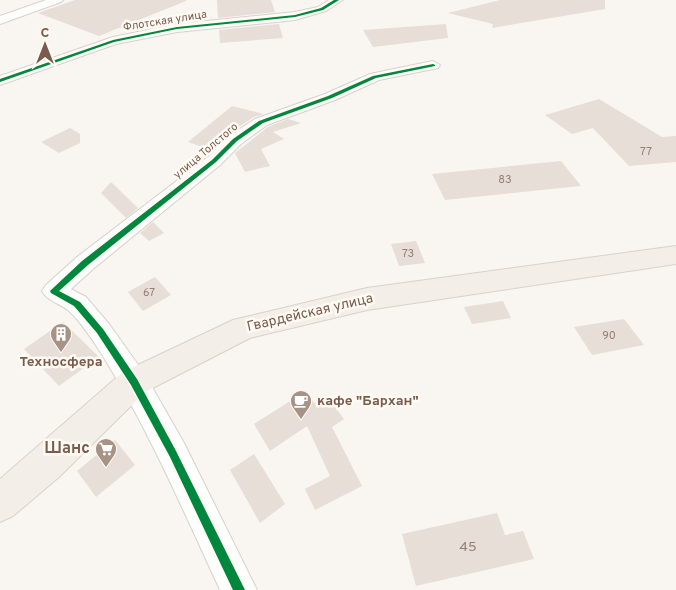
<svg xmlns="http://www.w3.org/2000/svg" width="676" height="590" font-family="Overpass,sans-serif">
  <rect width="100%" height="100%" fill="#f9f5f0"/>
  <g fill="#e6ded7">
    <path d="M 75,0 L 186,0 L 186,1 L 99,36 L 38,13 Z"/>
    <path d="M 217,0 L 271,0 L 275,12 L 218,18 Z"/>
    <path d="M 500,0 L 605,0 L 605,9 L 492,28 L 493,24 L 448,13 Z"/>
    <path d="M 279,24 L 283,38 L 220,43 L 219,30 Z"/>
    <path d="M 446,24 L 448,38 L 373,47 L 363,30 Z"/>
    <path d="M 599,99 L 662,137 L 676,136 L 676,162 L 629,166 L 593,128 L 572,134 L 545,115 Z"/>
    <path d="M 232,106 L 264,114 L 254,117 L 226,135 L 208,149 L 188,142 Z"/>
    <path d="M 288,119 L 301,123 L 273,132 L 284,139 L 261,149 L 270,166 L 245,172 L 235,153 L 268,127 Z"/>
    <path d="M 70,128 L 80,134 L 80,143 L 59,153 L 41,142 Z"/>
    <path d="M 561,161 L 581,186 L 445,200 L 432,174 Z"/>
    <path d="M 111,182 L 138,208 L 126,218 L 101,193 Z"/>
    <path d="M 153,222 L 164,233 L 149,241 L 140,233 Z"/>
    <path d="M 416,241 L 425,263 L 399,266 L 391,244 Z"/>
    <path d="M 155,277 L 171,295 L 143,311 L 128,292 Z"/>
    <path d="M 503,301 L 511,318 L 472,324 L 464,307 Z"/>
    <path d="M 624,319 L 644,345 L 592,355 L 574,327 Z"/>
    <path d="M 63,322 L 99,357 L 59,386 L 24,349 Z"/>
    <path d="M 306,391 L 314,403 L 326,395 L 344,419 L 332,427 L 362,486 L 315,510 L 305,489 L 330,476 L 307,426 L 270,451 L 254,424 Z"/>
    <path d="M 115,440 L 135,465 L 96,497 L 77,471 Z"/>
    <path d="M 254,454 L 285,504 L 260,523 L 230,470 Z"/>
    <path d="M 497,513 L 505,535 L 523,531 L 534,559 L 416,586 L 402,534 Z"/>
  </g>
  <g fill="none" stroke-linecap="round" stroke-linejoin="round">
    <g stroke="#d7d1cb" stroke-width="2">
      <g id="minor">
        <path d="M 46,0 L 63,0 L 61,2 L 0,24 L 0,16 Z"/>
        <path d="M 329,0 L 343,0 L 326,11 L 295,20 L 177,32 L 116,44 L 0,85 L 0,76 L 113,37 L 177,24 L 295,12 L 318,7 Z"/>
        <path d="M 433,61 L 440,65 L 438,68 L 379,80 L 335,100 L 267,125 L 241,144 L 220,165 L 93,269 L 71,289 L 86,297 L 109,324 L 144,373 L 184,443 L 257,590 L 220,590 C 183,510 148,428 101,353 C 92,339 81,322 69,311 C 60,303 48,302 42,291 L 46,285 L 77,257 L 208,157 L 229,136 L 255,119 L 325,94 L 370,74 Z"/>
      </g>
    </g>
    <g stroke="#dad1cc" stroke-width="2">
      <path id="major" d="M 676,246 L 676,264 L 367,310 L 250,338 L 145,392 L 59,477 L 13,516 L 0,522 L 0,479 L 123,372 L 233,320 L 367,288 Z"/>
    </g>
    <use href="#minor" fill="#fefefd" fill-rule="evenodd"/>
    <use href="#major" fill="#f3eee8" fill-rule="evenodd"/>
    <g stroke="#fffaf3" stroke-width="3">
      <g id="cycleway">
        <path d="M 334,0 L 339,0 L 323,10 L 295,17 L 177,29 L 114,42 L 0,82 L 0,79 L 113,40 L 177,27 L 295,15 L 321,8 Z"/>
        <path d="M 433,64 L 435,65 L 435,66 L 376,78 L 332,98 L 263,123 L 237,141 L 216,162 L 88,265 L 59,291 L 80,302 L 103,329 L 137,379 L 176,451 L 245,590 L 233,590 L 170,457 L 131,385 L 97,333 L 74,306 L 51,293 L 50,291 L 82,261 L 212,160 L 233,139 L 259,121 L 328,96 L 373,76 Z"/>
      </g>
    </g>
    <use href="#cycleway" fill="#00873e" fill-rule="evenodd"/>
  </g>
  <defs>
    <g id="building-pin" transform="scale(1.125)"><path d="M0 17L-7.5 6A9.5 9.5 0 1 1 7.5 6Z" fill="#a69286" stroke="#fffaf3"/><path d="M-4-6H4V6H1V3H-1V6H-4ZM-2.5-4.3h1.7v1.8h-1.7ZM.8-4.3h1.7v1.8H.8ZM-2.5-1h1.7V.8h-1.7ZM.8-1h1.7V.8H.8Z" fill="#fff"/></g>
    <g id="cafe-pin" transform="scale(1.125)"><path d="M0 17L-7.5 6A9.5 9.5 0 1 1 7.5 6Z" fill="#a69286" stroke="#fffaf3"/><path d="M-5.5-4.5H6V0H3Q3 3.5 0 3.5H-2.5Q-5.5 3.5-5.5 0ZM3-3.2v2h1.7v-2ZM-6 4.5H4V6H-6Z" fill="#fff"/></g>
    <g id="supermarket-pin" transform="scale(1.125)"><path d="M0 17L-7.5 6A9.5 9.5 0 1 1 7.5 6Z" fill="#a69286" stroke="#fffaf3"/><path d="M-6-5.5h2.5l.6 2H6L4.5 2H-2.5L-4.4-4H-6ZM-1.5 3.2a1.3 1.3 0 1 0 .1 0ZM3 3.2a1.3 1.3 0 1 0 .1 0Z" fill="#fff"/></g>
  </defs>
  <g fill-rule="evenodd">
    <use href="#building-pin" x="61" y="334"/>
    <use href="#cafe-pin" x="301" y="401"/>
    <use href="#supermarket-pin" x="106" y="449"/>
  </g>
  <g text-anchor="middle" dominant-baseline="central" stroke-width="5" stroke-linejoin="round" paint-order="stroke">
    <g font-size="11" fill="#7a5c4d" stroke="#fffaf3">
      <text transform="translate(165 21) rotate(-9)">Флотская улица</text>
      <text transform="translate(206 151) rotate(-40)">улица Толстого</text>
    </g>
    <g font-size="11" fill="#977e72">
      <text x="646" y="152">77</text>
      <text x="505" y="180">83</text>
      <text x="408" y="254">73</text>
      <text x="149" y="293">67</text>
      <text x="609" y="336">90</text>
    </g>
    <g font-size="14" fill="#7a5c4d" stroke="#fffaf3">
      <text transform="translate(310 313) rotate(-13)">Гвардейская улица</text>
    </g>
    <g font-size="14" font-weight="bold" fill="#7a5c4d" stroke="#fffaf3">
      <text x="61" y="362">Техносфера</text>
      <text x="317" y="401" text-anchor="start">кафе "Бархан"</text>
    </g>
    <g font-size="14" fill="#977e72">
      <text x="468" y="547">45</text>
    </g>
    <g font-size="16" font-weight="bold" fill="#7a5c4d" stroke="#fffaf3" text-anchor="end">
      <text x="90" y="449">Шанс</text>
    </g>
  </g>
  <g transform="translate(45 45)" stroke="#fffaf3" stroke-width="4" paint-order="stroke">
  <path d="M0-4L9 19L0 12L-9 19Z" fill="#7a5c4d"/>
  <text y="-8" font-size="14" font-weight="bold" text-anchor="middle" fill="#7a5c4d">С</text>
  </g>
</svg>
